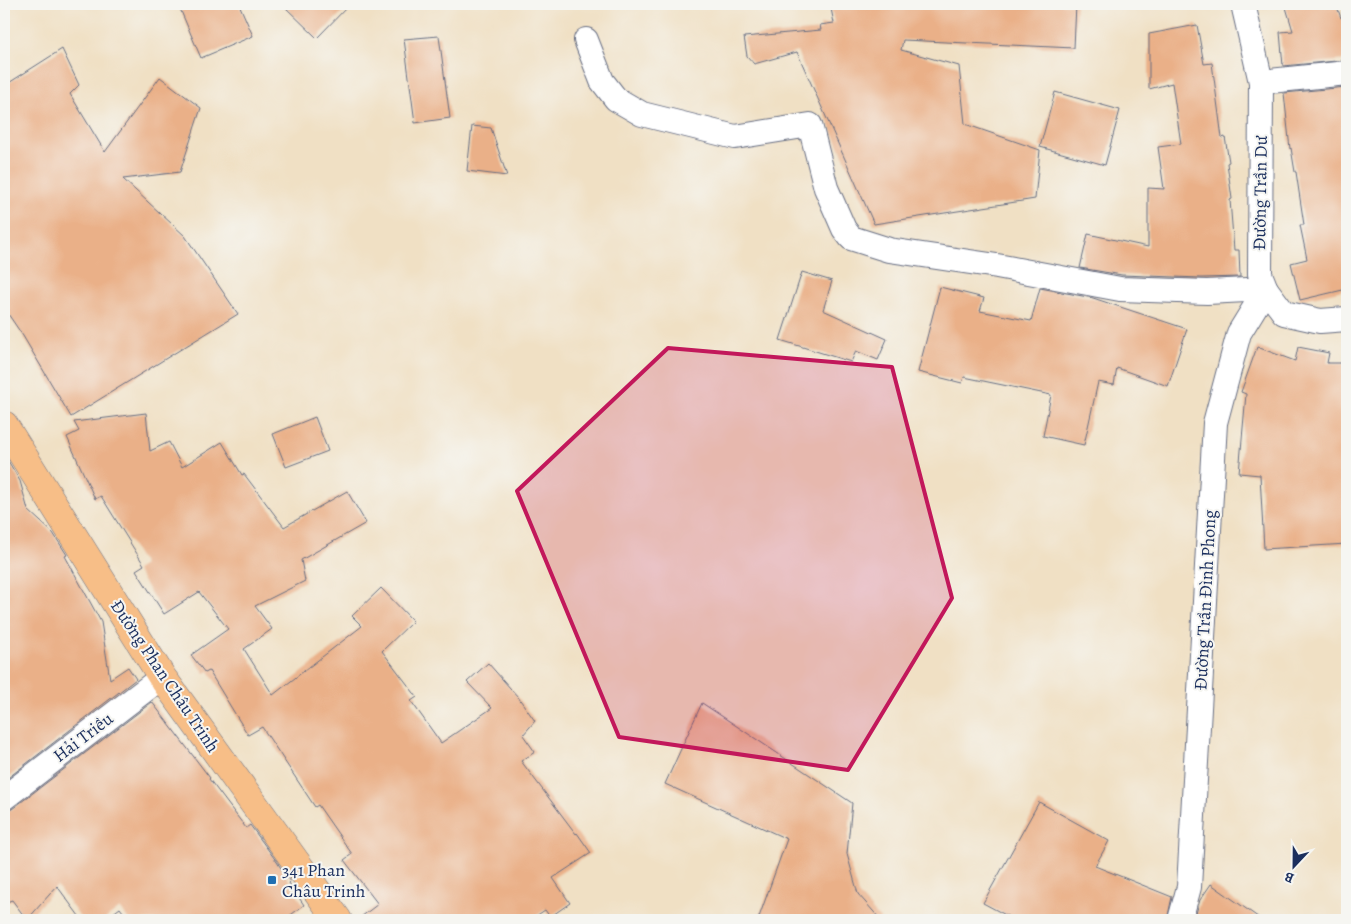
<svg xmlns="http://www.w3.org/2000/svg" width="1351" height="924" font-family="Alegreya,serif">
  <rect width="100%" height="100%" fill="#f6f6f2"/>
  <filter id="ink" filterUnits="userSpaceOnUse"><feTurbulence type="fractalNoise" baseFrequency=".02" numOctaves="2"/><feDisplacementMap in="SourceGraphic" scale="10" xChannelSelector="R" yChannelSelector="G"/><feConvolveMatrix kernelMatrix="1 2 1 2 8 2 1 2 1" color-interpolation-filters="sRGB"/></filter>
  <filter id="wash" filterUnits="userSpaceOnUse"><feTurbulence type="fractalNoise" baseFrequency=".0096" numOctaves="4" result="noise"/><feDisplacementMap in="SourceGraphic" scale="20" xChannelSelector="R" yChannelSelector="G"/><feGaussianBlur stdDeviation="1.12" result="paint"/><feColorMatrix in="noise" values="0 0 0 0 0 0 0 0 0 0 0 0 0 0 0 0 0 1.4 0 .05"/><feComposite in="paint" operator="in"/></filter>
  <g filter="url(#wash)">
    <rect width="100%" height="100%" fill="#f0e0c4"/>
    <g id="blocks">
      <g fill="#eab088">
        <path d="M 178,4 L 239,4 L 253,36 L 201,58 Z"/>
        <path d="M 282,4 L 350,4 L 317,38 Z"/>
        <path d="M 830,4 L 1076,4 L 1074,48 L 903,40 L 901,50 L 959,66 L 965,124 L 1040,150 L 1035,199 L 874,224 L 797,52 L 754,64 L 747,56 L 744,37 L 821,30 L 820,25 L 834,23 Z"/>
        <path d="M 1285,4 L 1336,4 L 1341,18 L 1347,17 L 1347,60 L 1283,66 L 1280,32 L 1293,31 Z"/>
        <path d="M 1197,25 L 1204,64 L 1212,63 L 1222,138 L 1225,137 L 1229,162 L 1227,163 L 1232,199 L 1230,200 L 1234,250 L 1239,250 L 1240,277 L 1201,278 L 1122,275 L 1080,268 L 1088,234 L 1148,247 L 1148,188 L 1164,189 L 1158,147 L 1181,144 L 1172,83 L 1149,89 L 1149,34 Z"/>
        <path d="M 439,36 L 450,118 L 415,123 L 404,39 Z"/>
        <path d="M 62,49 L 79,85 L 70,94 L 105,152 L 160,77 L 201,108 L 180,172 L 123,179 L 185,236 L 238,314 L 71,417 L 23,336 L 4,308 L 4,86 Z"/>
        <path d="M 1347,87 L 1347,289 L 1300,300 L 1291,263 L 1307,259 L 1300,225 L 1304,225 L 1296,172 L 1295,172 L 1291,148 L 1290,149 L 1284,93 Z"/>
        <path d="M 1055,92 L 1120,110 L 1105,165 L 1040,147 Z"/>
        <path d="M 472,126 L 491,128 L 507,176 L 467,171 Z"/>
        <path d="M 802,272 L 832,281 L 823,310 L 887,339 L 878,360 L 856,351 L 851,362 L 780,340 Z"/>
        <path d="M 940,287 L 984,298 L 980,311 L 1031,321 L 1040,288 L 1093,298 L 1187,329 L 1168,386 L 1117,368 L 1114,385 L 1098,382 L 1084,445 L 1043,436 L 1051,395 L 964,377 L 962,383 L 918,372 Z"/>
        <path d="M 1257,347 L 1295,361 L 1298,347 L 1329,353 L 1327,363 L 1347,363 L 1347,544 L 1264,549 L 1260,475 L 1239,473 L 1246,394 L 1241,392 Z"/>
        <path d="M 146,413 L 150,451 L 169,442 L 182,467 L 222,442 L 242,475 L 244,474 L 284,527 L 347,491 L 366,523 L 301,560 L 305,581 L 255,606 L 272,629 L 244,649 L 273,695 L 362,626 L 352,616 L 381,588 L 413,621 L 382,651 L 417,697 L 411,701 L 441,743 L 492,708 L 467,682 L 488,663 L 518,697 L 535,721 L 523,735 L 535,752 L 521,761 L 576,834 L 577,833 L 591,853 L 553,878 L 570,903 L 550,917 L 545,910 L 530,920 L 357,920 L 378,904 L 344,860 L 352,854 L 318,805 L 315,807 L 262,727 L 248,735 L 209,671 L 205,673 L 191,655 L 228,629 L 199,592 L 164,614 L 136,570 L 144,565 L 101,496 L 95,499 L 67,437 L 79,431 L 74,422 Z"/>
        <path d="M 315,417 L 328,451 L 286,467 L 273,434 Z"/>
        <path d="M 4,454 L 20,481 L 28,510 L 53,533 L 67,555 L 65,556 L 101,622 L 110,679 L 128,667 L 136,679 L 4,781 Z"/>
        <path d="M 152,702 L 210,778 L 209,779 L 246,828 L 250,825 L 277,862 L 290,882 L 289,883 L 304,905 L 284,920 L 129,920 L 120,908 L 104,920 L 82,920 L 57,886 L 27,920 L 12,900 L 4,903 L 4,811 L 12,809 Z"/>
        <path d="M 702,703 L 852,803 L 847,854 L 858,894 L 881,920 L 758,920 L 787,839 L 665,784 Z"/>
        <path d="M 1039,802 L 1109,841 L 1095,866 L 1172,897 L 1167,920 L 1015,920 L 983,903 Z"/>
        <path d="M 1211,884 L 1262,920 L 1194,920 L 1200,900 Z"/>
      </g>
    </g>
  </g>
  <g filter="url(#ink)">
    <use href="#blocks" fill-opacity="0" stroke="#666d82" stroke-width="1"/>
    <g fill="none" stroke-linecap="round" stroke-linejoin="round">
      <g stroke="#666d82" stroke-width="26">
        <g id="minor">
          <path d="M 1243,4 L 1261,82 L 1260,274 L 1266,289 L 1284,313 L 1320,321 L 1347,319"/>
          <path d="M 586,40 L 602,81 L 616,99 L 642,114 L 735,137 L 810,125 L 826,188 L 844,229 L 851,238 L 889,250 L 997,266 L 1120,289 L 1207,292 L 1266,289"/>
          <path d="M 1261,82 L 1347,73"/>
          <path d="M 4,798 L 162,677"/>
          <path d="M 1180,920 L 1189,887 L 1215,423 L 1239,333 L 1266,289"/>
        </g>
      </g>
      <g stroke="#666d82" stroke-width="29">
        <path id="primary" d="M 4,425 L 162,677 L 338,920"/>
      </g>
      <use href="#minor" stroke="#fff" stroke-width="24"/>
      <use href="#primary" stroke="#f7be87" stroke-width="28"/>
    </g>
  </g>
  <path fill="#c2185b" fill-opacity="0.2" stroke="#c2185b" stroke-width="4" stroke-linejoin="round" d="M 668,348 L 892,367 L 952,598 L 848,770 L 619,737 L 517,491 Z"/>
  <rect fill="#1f6fb2" stroke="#f6f6f2" stroke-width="2" x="267" y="875" width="10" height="10" rx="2.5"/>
  <g text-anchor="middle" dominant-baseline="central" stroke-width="4" stroke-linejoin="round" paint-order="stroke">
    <g font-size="18" fill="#1b2f5e" stroke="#f6f6f2">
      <text transform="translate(1260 193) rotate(-89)">Đường Trần Dư</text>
      <text transform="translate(1205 600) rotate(-87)">Đường Trần Đình Phong</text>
      <text transform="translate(165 676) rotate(56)">Đường Phan Châu Trinh</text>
      <text transform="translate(83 737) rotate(-37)">Hải Triều</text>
    </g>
    <g font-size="18" fill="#1b2f5e" stroke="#f6f6f2" text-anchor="start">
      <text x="282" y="870">341 Phan<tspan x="282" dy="21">Châu Trinh</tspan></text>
    </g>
  </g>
  <rect width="1351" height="924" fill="none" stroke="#f6f6f2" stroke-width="20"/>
  <g transform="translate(1294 866) rotate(202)" stroke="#f6f6f2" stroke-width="4" paint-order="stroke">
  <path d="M0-4L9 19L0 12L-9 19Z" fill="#1b2f5e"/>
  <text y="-8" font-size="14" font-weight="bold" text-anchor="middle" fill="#1b2f5e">B</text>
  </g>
</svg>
